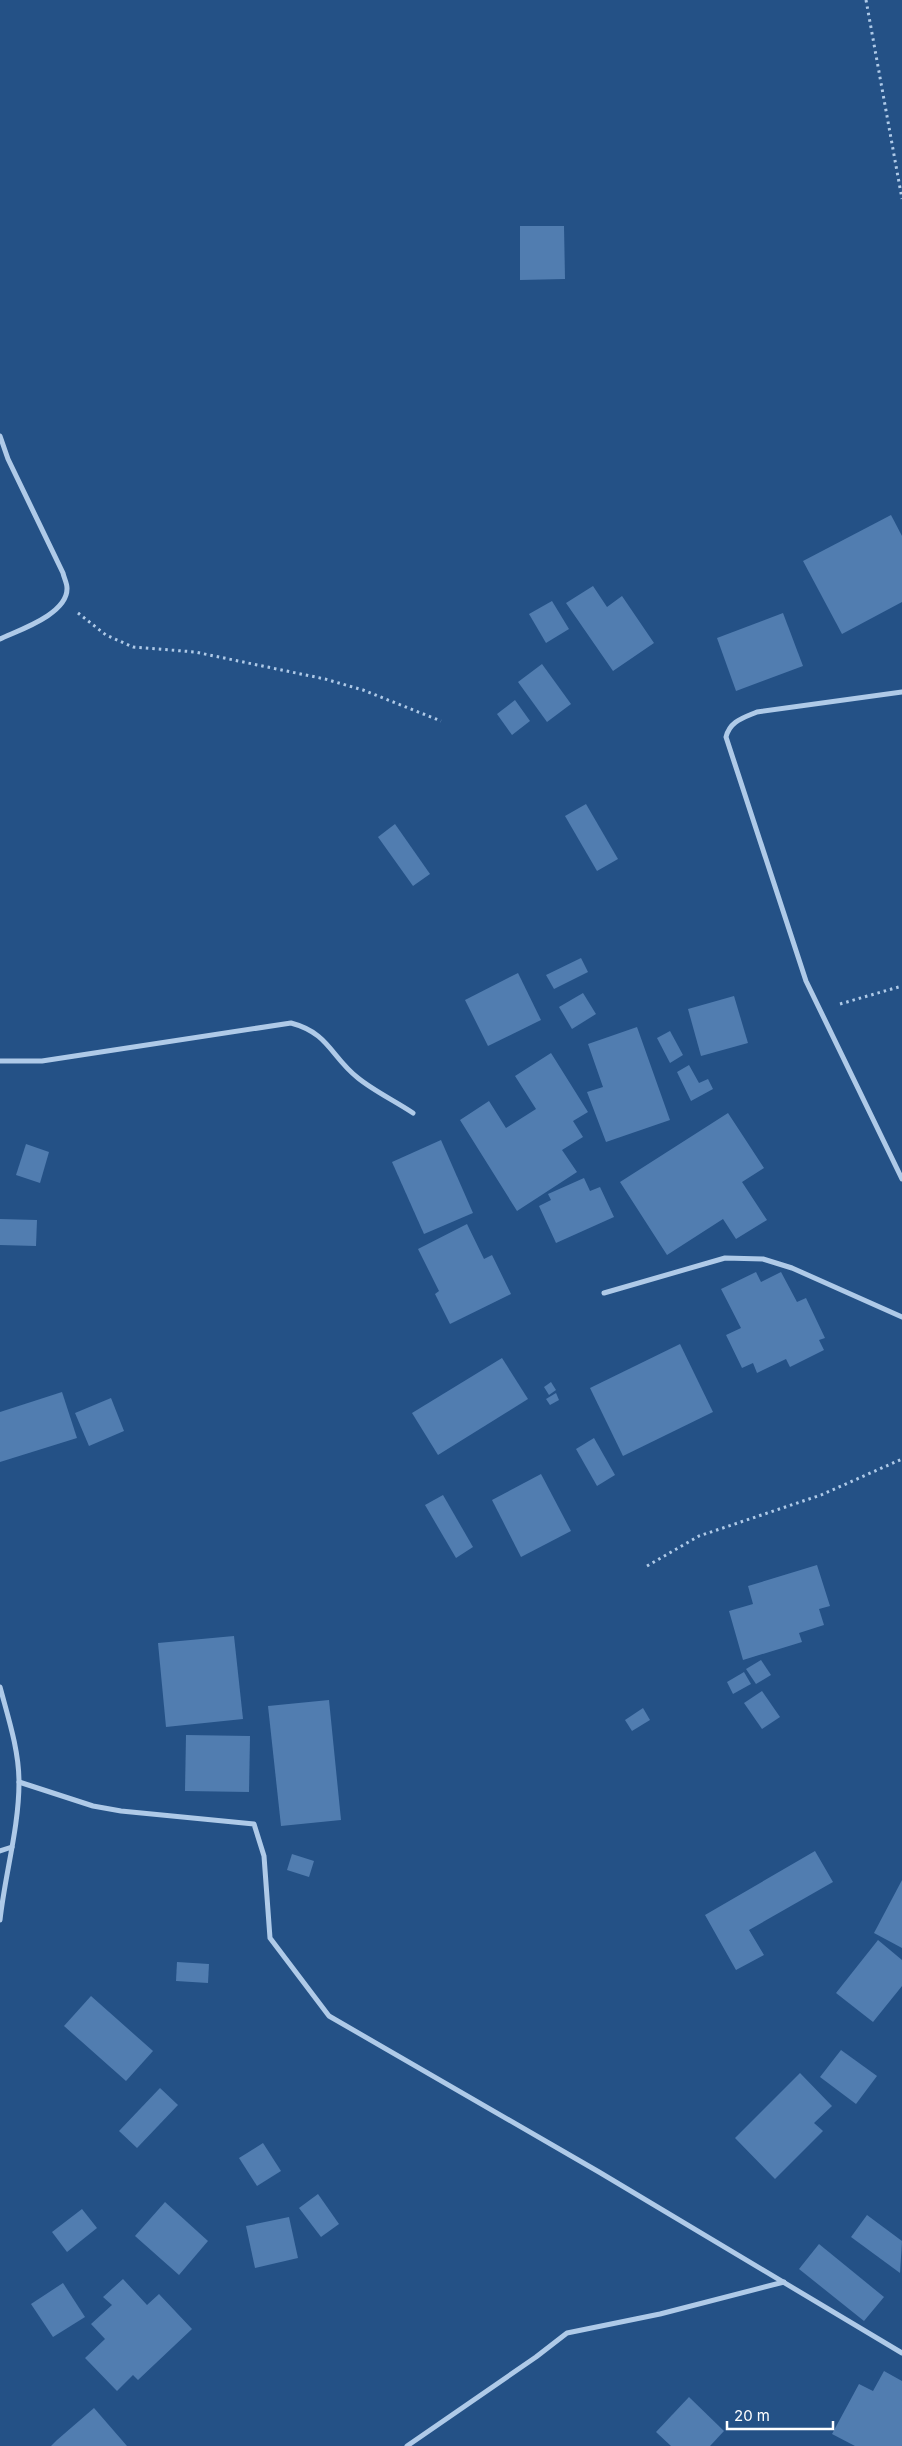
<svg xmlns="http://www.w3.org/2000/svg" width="902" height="2446" font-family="Inter,sans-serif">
  <rect width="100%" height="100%" fill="#245186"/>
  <g fill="#517db0">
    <path d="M 520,226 L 564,226 L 565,279 L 520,280 Z"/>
    <path d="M 891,515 L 902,536 L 902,602 L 842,634 L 803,561 Z"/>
    <path d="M 593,586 L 607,607 L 622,596 L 654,643 L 613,671 L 566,603 Z"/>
    <path d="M 552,601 L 569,629 L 546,643 L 529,614 Z"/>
    <path d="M 783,613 L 803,666 L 736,691 L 717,638 Z"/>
    <path d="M 542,664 L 571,704 L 547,722 L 518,682 Z"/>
    <path d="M 515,700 L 530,721 L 512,735 L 497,714 Z"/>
    <path d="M 586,804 L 618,859 L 597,871 L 565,816 Z"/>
    <path d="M 395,824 L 430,874 L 413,886 L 378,837 Z"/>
    <path d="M 581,958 L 588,972 L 554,989 L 546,975 Z"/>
    <path d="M 518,973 L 541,1020 L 488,1046 L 465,1000 Z"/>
    <path d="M 583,993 L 596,1014 L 572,1029 L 559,1007 Z"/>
    <path d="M 734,996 L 748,1043 L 701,1056 L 688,1009 Z"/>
    <path d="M 637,1027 L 670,1120 L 606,1142 L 587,1092 L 603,1087 L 588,1044 Z"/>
    <path d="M 670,1031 L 683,1055 L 670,1063 L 657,1038 Z"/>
    <path d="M 551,1053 L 588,1112 L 573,1121 L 583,1137 L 562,1150 L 577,1172 L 517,1211 L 460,1120 L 489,1101 L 506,1128 L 536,1109 L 515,1076 Z"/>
    <path d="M 689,1065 L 699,1083 L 708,1079 L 713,1089 L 691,1101 L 677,1072 Z"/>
    <path d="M 728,1113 L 764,1168 L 742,1182 L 767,1220 L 736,1239 L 723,1219 L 667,1255 L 620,1182 Z"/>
    <path d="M 441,1140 L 473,1213 L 424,1234 L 392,1162 Z"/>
    <path d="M 26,1144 L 49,1152 L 40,1183 L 16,1175 Z"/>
    <path d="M 584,1178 L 590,1191 L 600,1187 L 614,1217 L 556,1243 L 539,1206 L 551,1200 L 548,1194 Z"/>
    <path d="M 0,1219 L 37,1220 L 36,1246 L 0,1245 Z"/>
    <path d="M 467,1224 L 484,1259 L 492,1255 L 511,1294 L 450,1324 L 435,1294 L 439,1291 L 418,1249 Z"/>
    <path d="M 756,1272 L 761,1282 L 781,1272 L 797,1302 L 806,1298 L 825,1338 L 819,1340 L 824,1350 L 790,1367 L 786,1359 L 757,1373 L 753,1363 L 742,1368 L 726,1335 L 741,1328 L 721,1289 Z"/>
    <path d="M 680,1344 L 713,1412 L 623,1456 L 590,1388 Z"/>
    <path d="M 502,1358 L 528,1399 L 438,1455 L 412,1413 Z"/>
    <path d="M 551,1382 L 556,1390 L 549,1395 L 544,1387 Z"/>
    <path d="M 62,1392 L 77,1438 L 0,1462 L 0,1412 Z"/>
    <path d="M 556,1393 L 559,1400 L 550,1405 L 546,1399 Z"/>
    <path d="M 111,1398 L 124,1431 L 89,1446 L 75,1413 Z"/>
    <path d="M 594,1438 L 615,1475 L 597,1486 L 576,1449 Z"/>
    <path d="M 541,1474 L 571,1531 L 521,1557 L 492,1500 Z"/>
    <path d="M 443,1495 L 473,1547 L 456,1558 L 425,1505 Z"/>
    <path d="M 817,1565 L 830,1606 L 819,1609 L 824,1625 L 799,1633 L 802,1642 L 743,1660 L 729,1611 L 753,1604 L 748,1586 Z"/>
    <path d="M 234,1636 L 243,1719 L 166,1727 L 158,1643 Z"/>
    <path d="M 761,1660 L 771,1675 L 756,1684 L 746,1669 Z"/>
    <path d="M 744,1672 L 751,1684 L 733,1694 L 727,1682 Z"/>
    <path d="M 762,1691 L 780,1717 L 762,1729 L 744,1703 Z"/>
    <path d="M 329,1700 L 341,1820 L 281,1826 L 268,1706 Z"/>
    <path d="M 643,1708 L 650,1720 L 632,1731 L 625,1720 Z"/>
    <path d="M 186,1735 L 250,1736 L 249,1792 L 185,1791 Z"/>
    <path d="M 815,1851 L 833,1882 L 749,1930 L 764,1955 L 736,1970 L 705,1915 Z"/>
    <path d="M 292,1854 L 314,1861 L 309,1877 L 287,1870 Z"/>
    <path d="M 902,1880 L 902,1948 L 874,1933 Z"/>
    <path d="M 878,1940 L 902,1960 L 902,1986 L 873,2022 L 836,1993 Z"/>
    <path d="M 177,1962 L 209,1964 L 208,1983 L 176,1981 Z"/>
    <path d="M 91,1996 L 153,2051 L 126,2081 L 64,2026 Z"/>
    <path d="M 841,2050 L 877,2076 L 856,2104 L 820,2077 Z"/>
    <path d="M 800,2073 L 832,2106 L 814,2123 L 823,2131 L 775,2179 L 735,2138 Z"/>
    <path d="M 160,2088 L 178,2105 L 137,2148 L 119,2131 Z"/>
    <path d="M 263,2143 L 281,2171 L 257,2186 L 239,2158 Z"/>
    <path d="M 318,2194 L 339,2224 L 321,2237 L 299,2208 Z"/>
    <path d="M 165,2202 L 208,2241 L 179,2275 L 135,2236 Z"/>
    <path d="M 82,2209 L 97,2228 L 67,2252 L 52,2232 Z"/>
    <path d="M 867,2215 L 902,2241 L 900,2273 L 851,2237 Z"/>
    <path d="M 289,2217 L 298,2258 L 255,2268 L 246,2226 Z"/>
    <path d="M 819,2244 L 884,2297 L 864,2321 L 799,2269 Z"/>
    <path d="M 123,2279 L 147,2305 L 159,2294 L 192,2329 L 138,2380 L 133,2375 L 117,2391 L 85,2358 L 105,2339 L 91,2324 L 112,2305 L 103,2297 Z"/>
    <path d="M 63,2283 L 85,2317 L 53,2337 L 31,2304 Z"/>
    <path d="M 884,2371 L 902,2381 L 902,2446 L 855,2446 L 832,2434 L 859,2384 L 873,2391 Z"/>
    <path d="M 689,2397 L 724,2431 L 710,2446 L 671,2446 L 656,2432 Z"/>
    <path d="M 94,2408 L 127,2446 L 51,2446 L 57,2440 Z"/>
  </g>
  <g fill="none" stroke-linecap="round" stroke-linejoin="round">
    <g stroke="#afcae8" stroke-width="3" stroke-dasharray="2.5 4" stroke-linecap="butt">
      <path d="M 866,0 L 902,199"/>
      <path d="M 78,613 L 106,635 L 133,647 L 195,652 L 325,679 L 363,690 L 441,721"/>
      <path d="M 840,1004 L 902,986"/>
      <path d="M 647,1566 L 699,1536 L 821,1495 L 902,1459"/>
    </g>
    <g stroke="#afcae8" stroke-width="5">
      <path d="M 0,436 L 8,459 L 63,573 C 64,578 67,583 67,588 C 68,614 19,630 0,639"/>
      <path d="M 902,692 L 757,712 C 743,718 730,721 726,737 L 806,981 L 902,1179"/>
      <path d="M 0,1061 L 42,1061 L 291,1023 C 329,1033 331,1057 358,1078 C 374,1091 395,1101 413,1113"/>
      <path d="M 604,1293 L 725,1258 L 763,1259 L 792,1268 L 902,1317"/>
      <path d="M 0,1687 C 8,1717 19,1750 19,1782 C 19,1828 5,1874 0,1920"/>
      <path d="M 19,1782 L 93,1806 L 121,1811 L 254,1824 L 264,1856 L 270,1938 L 329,2016 L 599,2172 L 902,2353"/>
      <path d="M 0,1851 L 12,1847"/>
      <path d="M 407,2446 L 536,2357 L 567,2333 L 660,2314 L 784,2282"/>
    </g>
  </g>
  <path d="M727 2421v8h106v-8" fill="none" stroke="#ffffff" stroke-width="2.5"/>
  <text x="734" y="2421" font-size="15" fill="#ffffff" stroke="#245186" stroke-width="4" paint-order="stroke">20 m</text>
</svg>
